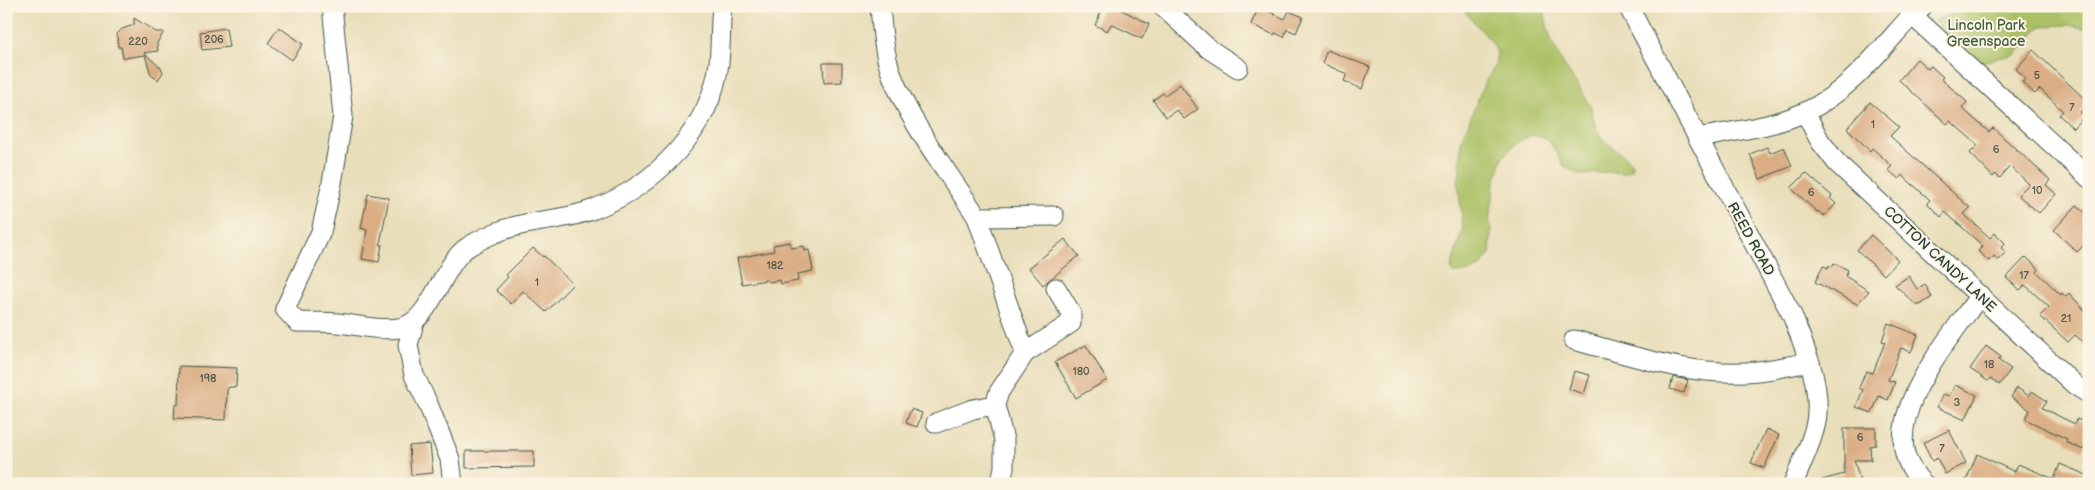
<svg xmlns="http://www.w3.org/2000/svg" width="2095" height="490" font-family="'Balsamiq Sans',sans-serif">
  <rect width="100%" height="100%" fill="#fcf5e5"/>
  <filter id="ink" filterUnits="userSpaceOnUse"><feTurbulence type="fractalNoise" baseFrequency=".02" numOctaves="2"/><feDisplacementMap in="SourceGraphic" scale="10" xChannelSelector="R" yChannelSelector="G"/><feConvolveMatrix kernelMatrix="1 2 1 2 8 2 1 2 1" color-interpolation-filters="sRGB"/></filter>
  <filter id="wash" filterUnits="userSpaceOnUse"><feTurbulence type="fractalNoise" baseFrequency=".0096" numOctaves="4" result="noise"/><feDisplacementMap in="SourceGraphic" scale="20" xChannelSelector="R" yChannelSelector="G"/><feGaussianBlur stdDeviation="1.12" result="paint"/><feColorMatrix in="noise" values="0 0 0 0 0 0 0 0 0 0 0 0 0 0 0 0 0 1.4 0 .05"/><feComposite in="paint" operator="in"/></filter>
  <g filter="url(#wash)">
    <rect width="100%" height="100%" fill="#e9deba"/>
    <g fill="#acc166" stroke="#667f4d">
      <path d="M 1460,6 L 1544,6 C 1548,53 1570,70 1591,107 C 1597,147 1610,140 1632,164 L 1631,169 L 1625,173 L 1608,172 L 1580,175 L 1564,166 L 1548,139 L 1531,135 L 1516,143 L 1503,157 L 1493,187 L 1493,198 L 1489,220 L 1491,226 L 1490,254 L 1481,266 L 1471,272 L 1454,273 L 1451,268 L 1463,228 L 1458,181 L 1460,173 L 1461,142 L 1484,84 L 1495,66 L 1497,52 L 1490,40 Z"/>
      <path d="M 1971,6 L 2089,6 L 2089,29 L 2068,25 L 2041,26 L 2016,54 L 1977,63 L 1933,21 Z"/>
    </g>
    <g id="blocks">
      <g fill="#daad84">
        <path d="M 1104,6 L 1114,6 L 1149,24 L 1142,39 L 1111,24 L 1107,31 L 1095,25 Z"/>
        <path d="M 1259,7 L 1285,19 L 1289,11 L 1303,17 L 1296,33 L 1287,29 L 1284,37 L 1275,33 L 1274,35 L 1251,24 Z"/>
        <path d="M 134,18 L 156,32 L 164,32 L 157,43 L 158,51 L 144,53 L 161,68 L 163,72 L 158,80 L 151,75 L 145,55 L 123,58 L 121,47 L 118,47 L 117,34 L 122,29 L 134,25 Z"/>
        <path d="M 279,27 L 303,44 L 292,60 L 268,43 Z"/>
        <path d="M 226,28 L 229,47 L 202,50 L 200,32 Z"/>
        <path d="M 1327,50 L 1370,67 L 1362,89 L 1344,81 L 1347,74 L 1322,63 Z"/>
        <path d="M 2033,50 L 2089,103 L 2080,112 L 2084,116 L 2073,128 L 2059,115 L 2063,111 L 2040,89 L 2035,94 L 2022,82 L 2026,79 L 2016,69 Z"/>
        <path d="M 1917,59 L 1928,69 L 1931,66 L 1943,77 L 1941,79 L 1967,102 L 1962,108 L 1989,132 L 1993,128 L 2050,180 L 2046,185 L 2056,194 L 2039,213 L 2018,195 L 2029,184 L 2010,166 L 2000,178 L 1995,174 L 1993,177 L 1970,153 L 1978,145 L 1950,121 L 1947,124 L 1899,80 Z"/>
        <path d="M 823,63 L 842,63 L 842,82 L 824,83 Z"/>
        <path d="M 1180,84 L 1198,109 L 1184,119 L 1177,110 L 1166,117 L 1153,100 L 1163,93 L 1165,95 Z"/>
        <path d="M 1870,102 L 1899,127 L 1890,136 L 1970,208 L 1964,214 L 1990,238 L 1995,233 L 2005,243 L 2001,248 L 2006,252 L 1998,260 L 1994,256 L 1989,261 L 1978,251 L 1983,246 L 1945,212 L 1941,217 L 1927,203 L 1930,200 L 1902,175 L 1899,179 L 1888,170 L 1892,166 L 1872,148 L 1870,151 L 1847,128 Z"/>
        <path d="M 1767,147 L 1770,153 L 1784,147 L 1792,166 L 1760,179 L 1750,154 Z"/>
        <path d="M 1806,173 L 1832,196 L 1830,198 L 1836,204 L 1824,216 L 1818,211 L 1817,212 L 1791,188 Z"/>
        <path d="M 368,194 L 389,198 L 380,244 L 382,244 L 379,262 L 362,259 L 367,230 L 361,228 Z"/>
        <path d="M 2077,205 L 2089,216 L 2089,240 L 2077,252 L 2054,230 Z"/>
        <path d="M 1871,235 L 1898,260 L 1884,275 L 1857,250 Z"/>
        <path d="M 1065,239 L 1079,256 L 1043,285 L 1029,268 Z"/>
        <path d="M 790,242 L 791,248 L 804,246 L 805,251 L 809,250 L 813,271 L 797,274 L 798,281 L 781,284 L 780,280 L 769,282 L 767,280 L 742,284 L 737,258 L 774,251 L 773,245 Z"/>
        <path d="M 533,248 L 543,257 L 544,256 L 573,284 L 546,312 L 523,291 L 511,304 L 496,290 L 508,277 L 506,275 Z"/>
        <path d="M 2026,257 L 2039,269 L 2037,272 L 2061,295 L 2062,293 L 2066,297 L 2069,293 L 2089,315 L 2089,347 L 2075,335 L 2068,342 L 2040,316 L 2049,307 L 2025,285 L 2020,290 L 2006,278 Z"/>
        <path d="M 1834,263 L 1848,270 L 1845,276 L 1869,291 L 1857,304 L 1815,282 L 1823,266 L 1828,268 L 1829,265 L 1832,267 Z"/>
        <path d="M 1909,276 L 1917,289 L 1925,284 L 1932,297 L 1920,305 L 1916,305 L 1895,285 Z"/>
        <path d="M 1888,323 L 1918,335 L 1911,352 L 1901,348 L 1888,380 L 1895,382 L 1888,400 L 1879,396 L 1872,413 L 1856,407 L 1863,390 L 1859,388 L 1866,371 L 1873,373 L 1885,342 L 1882,341 Z"/>
        <path d="M 1086,345 L 1107,380 L 1076,398 L 1055,362 Z"/>
        <path d="M 1986,346 L 2001,357 L 1998,360 L 2011,369 L 1999,385 L 1990,378 L 1988,381 L 1970,369 Z"/>
        <path d="M 179,366 L 237,368 L 236,387 L 229,387 L 227,390 L 226,420 L 174,418 L 175,405 L 178,405 Z"/>
        <path d="M 1574,371 L 1590,375 L 1584,394 L 1569,389 Z"/>
        <path d="M 1673,377 L 1688,380 L 1684,393 L 1670,389 Z"/>
        <path d="M 1955,385 L 1977,395 L 1965,420 L 1937,407 L 1943,394 L 1949,396 Z"/>
        <path d="M 2017,388 L 2029,396 L 2032,391 L 2047,401 L 2042,408 L 2075,424 L 2077,419 L 2089,424 L 2089,437 L 2083,450 L 2066,442 L 2067,439 L 2025,419 L 2030,410 L 2011,397 Z"/>
        <path d="M 911,409 L 922,413 L 917,427 L 906,423 Z"/>
        <path d="M 1844,428 L 1876,428 L 1876,445 L 1870,446 L 1871,460 L 1854,460 L 1861,484 L 1822,484 L 1822,480 L 1844,474 Z"/>
        <path d="M 1766,429 L 1779,435 L 1764,468 L 1751,463 Z"/>
        <path d="M 1949,430 L 1966,463 L 1945,474 L 1937,458 L 1932,461 L 1923,443 Z"/>
        <path d="M 430,444 L 433,473 L 411,475 L 409,446 Z"/>
        <path d="M 466,451 L 534,451 L 534,467 L 466,468 Z"/>
        <path d="M 1977,454 L 2015,472 L 2018,464 L 2054,479 L 2060,464 L 2089,476 L 2089,484 L 1996,484 L 1986,479 L 1985,484 L 1972,484 L 1966,481 Z"/>
      </g>
    </g>
  </g>
  <g filter="url(#ink)">
    <use href="#blocks" fill-opacity="0" stroke="#3d5548" stroke-width="1"/>
    <g fill="none" stroke-linecap="round" stroke-linejoin="round">
      <g stroke="#3d5548" stroke-width="21">
        <g id="minor">
          <path d="M 332,6 L 343,116 L 332,183 L 321,232 L 285,309 L 297,322 C 310,322 325,322 338,323 C 358,325 378,331 399,328 C 430,324 441,268 465,249 C 473,243 486,237 495,233 C 528,219 562,222 594,209 C 655,186 711,129 719,63 C 721,44 720,25 722,6"/>
          <path d="M 880,6 C 882,30 884,56 893,78 C 913,128 948,172 977,217 L 1054,216"/>
          <path d="M 1162,6 L 1209,49 L 1238,68"/>
          <path d="M 1628,6 L 1792,315 C 1805,349 1822,385 1816,422 C 1812,443 1801,464 1793,484"/>
          <path d="M 1912,15 L 2089,178"/>
          <path d="M 1805,112 L 1820,141 L 1837,163 L 2075,385 L 2089,394"/>
          <path d="M 1698,138 C 1733,131 1773,127 1805,112 C 1849,92 1880,50 1912,15 L 1923,6"/>
          <path d="M 977,217 L 1025,353 L 1071,323 L 1071,313 L 1056,288"/>
          <path d="M 414,323 L 408,345 L 414,375 L 428,404 L 450,459 L 453,484"/>
          <path d="M 1574,340 C 1633,356 1695,378 1758,371 C 1775,369 1793,365 1810,362"/>
          <path d="M 936,423 L 973,409 L 995,405"/>
          <path d="M 1000,484 L 1004,468 L 1004,440 L 995,405 L 999,392 L 1025,353"/>
          <path d="M 1924,484 C 1917,479 1915,473 1910,466 C 1881,415 1952,336 1980,295"/>
        </g>
      </g>
      <use href="#minor" stroke="#fff" stroke-width="19"/>
    </g>
  </g>
  <g text-anchor="middle" dominant-baseline="central" stroke-width="4" stroke-linejoin="round" paint-order="stroke">
    <g font-size="11" fill="#4e5948">
      <text x="214" y="39">206</text>
      <text x="138" y="41">220</text>
      <text x="2037" y="75">5</text>
      <text x="2072" y="107">7</text>
      <text x="1873" y="124">1</text>
      <text x="1996" y="149">6</text>
      <text x="2037" y="190">10</text>
      <text x="1811" y="192">6</text>
      <text x="775" y="265">182</text>
      <text x="2024" y="275">17</text>
      <text x="537" y="282">1</text>
      <text x="2066" y="318">21</text>
      <text x="1989" y="364">18</text>
      <text x="1081" y="371">180</text>
      <text x="208" y="378">198</text>
      <text x="1957" y="402">3</text>
      <text x="1860" y="437">6</text>
      <text x="1942" y="448">7</text>
    </g>
    <g font-size="14" fill="#425e40" stroke="#fcf5e5">
      <text x="1986" y="25">Lincoln Park<tspan x="1986" dy="16">Greenspace</tspan></text>
    </g>
    <g font-size="14" fill="#1f3d34" stroke="#fcf5e5">
      <text transform="translate(1751 239) rotate(61)">REED ROAD</text>
      <text transform="translate(1940 259) rotate(43)">COTTON CANDY LANE</text>
    </g>
  </g>
  <rect width="2095" height="490" fill="none" stroke="#fcf5e5" stroke-width="25"/>
</svg>
